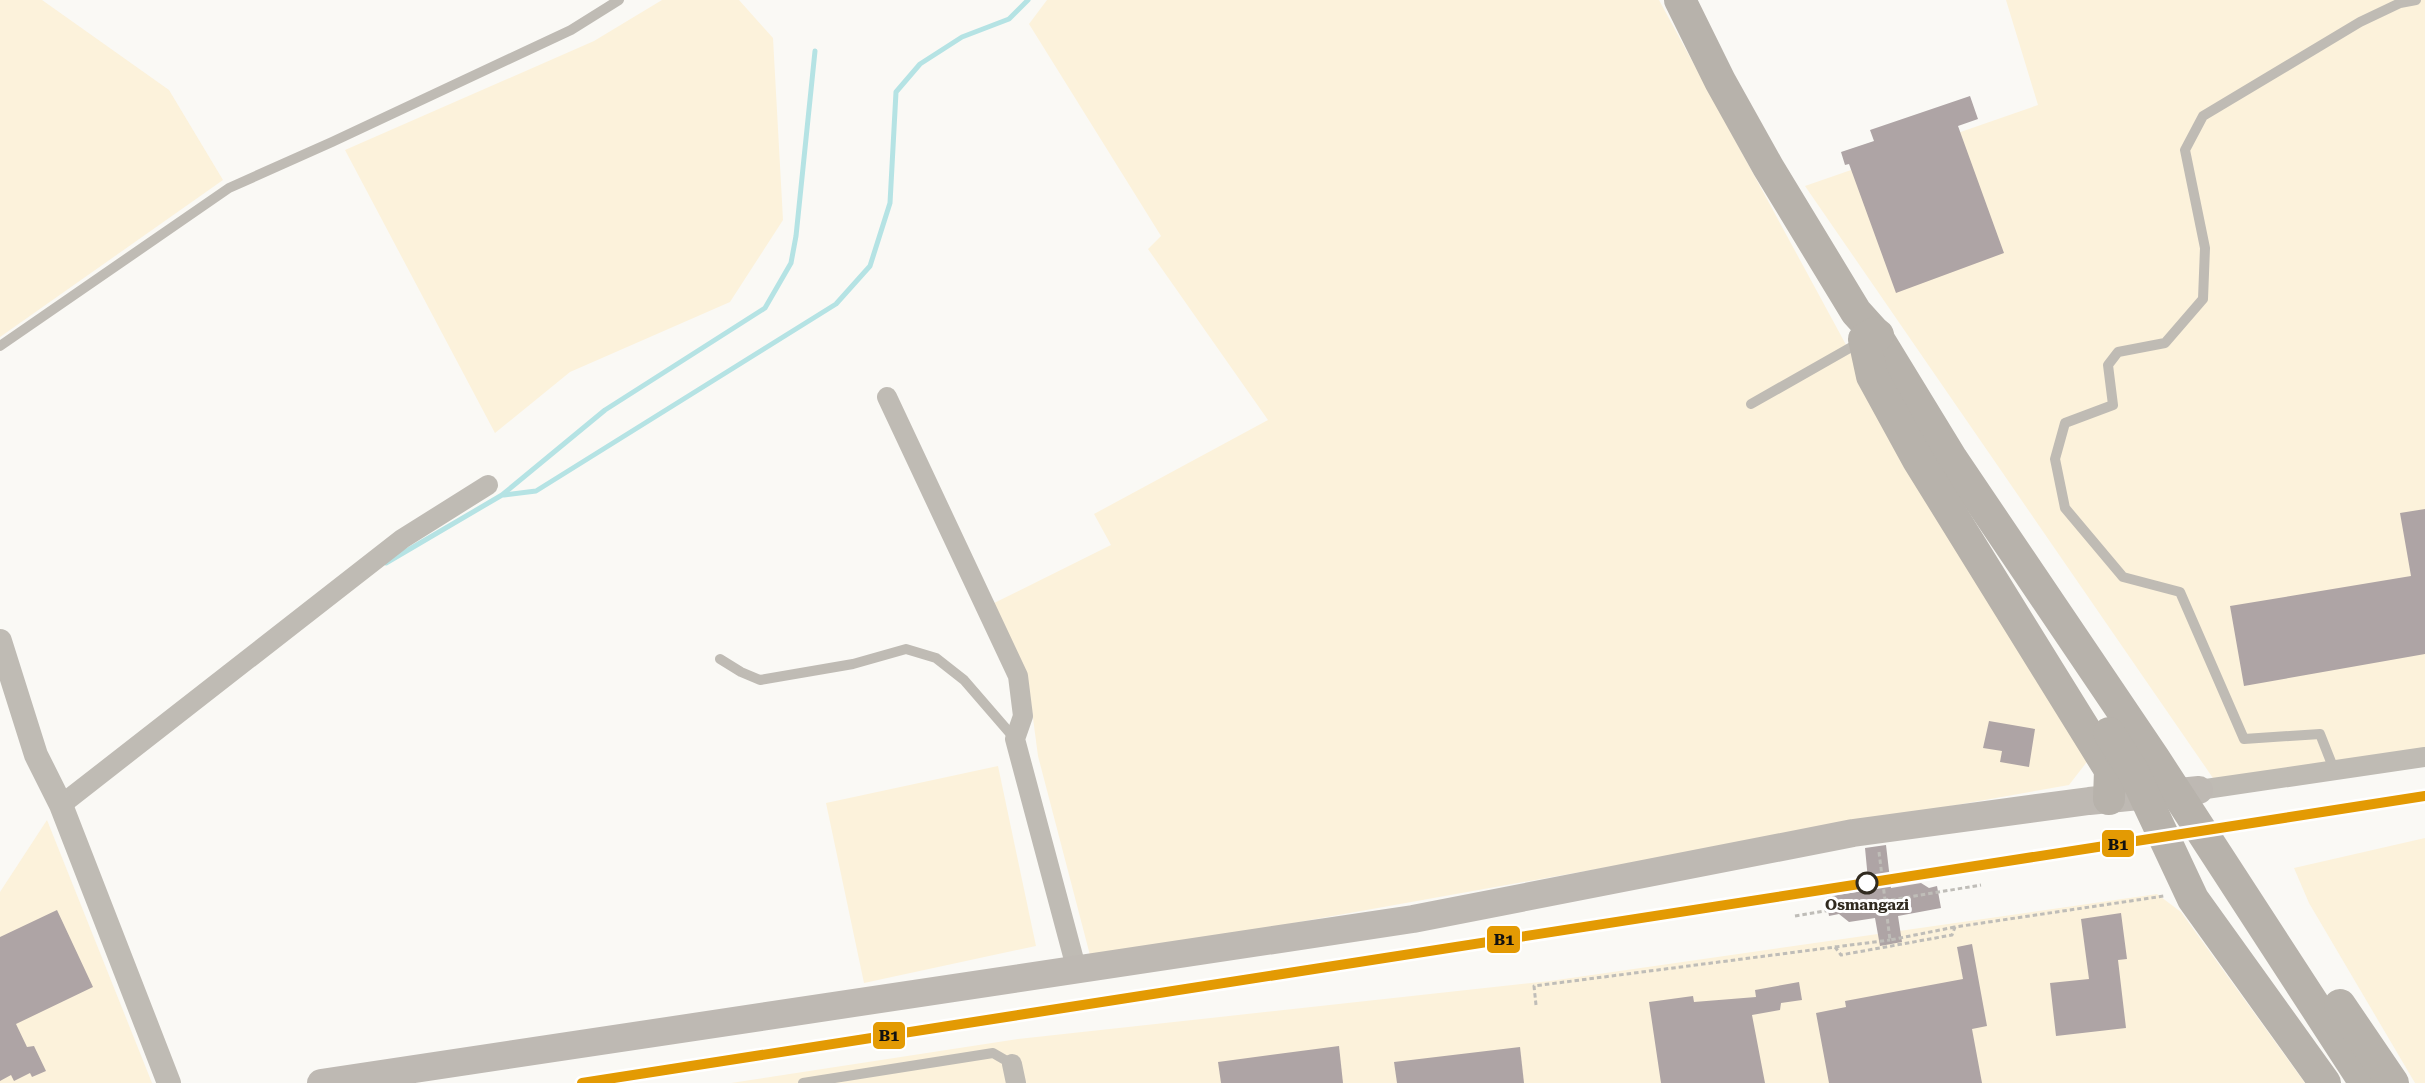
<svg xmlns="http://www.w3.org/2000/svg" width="2425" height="1083" font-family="'Roboto Serif',serif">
  <rect width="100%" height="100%" fill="#faf9f5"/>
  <g fill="#fcf2db">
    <path d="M 0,0 L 42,0 L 169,90 L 223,180 L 0,337 Z"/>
    <path d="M 662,0 L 739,0 L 773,38 L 783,220 L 730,302 L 570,372 L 495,433 L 345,150 L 594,41 Z"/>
    <path d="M 1047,0 L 1659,0 L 1896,437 L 2093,754 L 2069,785 L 1091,959 L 1038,756 L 1027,673 L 984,608 L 1111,545 L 1094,514 L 1268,420 L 1148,249 L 1161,236 L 1029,24 Z"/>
    <path d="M 2006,0 L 2425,0 L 2425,748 L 2215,781 L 1805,186 L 2038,105 Z"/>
    <path d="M 998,766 L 1036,946 L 864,983 L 826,803 Z"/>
    <path d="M 47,820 L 152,1083 L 0,1083 L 0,892 Z"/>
    <path d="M 2425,838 L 2425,1083 L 2415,1083 L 2309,903 L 2294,868 Z"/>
    <path d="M 2157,894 L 2181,912 L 2305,1083 L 731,1083 L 1018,1039 L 1550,981 Z"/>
  </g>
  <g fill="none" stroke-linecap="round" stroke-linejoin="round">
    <g stroke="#b5e3e4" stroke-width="5">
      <path d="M 504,495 L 536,491 L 836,304 L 870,266 L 890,203 L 896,92 L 920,64 L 962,37 L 1009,19 L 1028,0"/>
      <path d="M 386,563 L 502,495 L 605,410 L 765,308 L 791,263 L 796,236 L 815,51"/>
    </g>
  </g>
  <g fill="#aea4a5">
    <path d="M 1970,96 L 1978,119 L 1958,126 L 2004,253 L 1896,293 L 1849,164 L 1845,165 L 1841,152 L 1874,141 L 1870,130 Z"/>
    <path d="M 2425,509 L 2425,654 L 2244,686 L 2230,606 L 2411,576 L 2400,513 Z"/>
    <path d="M 1989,721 L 2035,729 L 2029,767 L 2000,762 L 2002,751 L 1983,748 Z"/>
    <path d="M 1886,845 L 1891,888 L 1921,883 L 1929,888 L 1937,886 L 1941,908 L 1898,916 L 1902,942 L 1880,946 L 1875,918 L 1849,922 L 1839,914 L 1829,916 L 1826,897 L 1869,890 L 1865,848 Z"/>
    <path d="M 57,910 L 93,987 L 16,1024 L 27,1047 L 34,1046 L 46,1071 L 32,1077 L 30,1073 L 14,1081 L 11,1075 L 0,1081 L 0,937 Z"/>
    <path d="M 2121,913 L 2127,959 L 2118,960 L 2126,1028 L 2056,1036 L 2050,983 L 2089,979 L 2081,919 Z"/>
    <path d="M 1972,944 L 1987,1026 L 1972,1029 L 1982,1083 L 1829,1083 L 1816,1013 L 1846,1007 L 1845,1001 L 1963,979 L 1957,947 Z"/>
    <path d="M 1799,982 L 1802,1000 L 1781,1003 L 1780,1010 L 1752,1015 L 1765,1083 L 1661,1083 L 1649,1002 L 1693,996 L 1694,1002 L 1756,997 L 1755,990 Z"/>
    <path d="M 1339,1046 L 1343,1083 L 1221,1083 L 1218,1062 Z"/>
    <path d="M 1520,1047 L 1524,1083 L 1397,1083 L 1394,1062 Z"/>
  </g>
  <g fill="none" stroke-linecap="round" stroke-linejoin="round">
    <g stroke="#bfbdb8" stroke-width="3" stroke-dasharray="4.5 3" stroke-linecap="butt">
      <path d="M 1879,852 L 1890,940 L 1955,927"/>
      <path d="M 1795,916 L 1981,885"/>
      <path d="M 1835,947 L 1890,940"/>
      <path d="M 1536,1005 L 1534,986 L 1835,947 L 1841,955 L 1952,935 L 1955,927 L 2164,896"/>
    </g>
    <g stroke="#bfbbb4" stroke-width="10">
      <path d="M 0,346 L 229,188 L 332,142 L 571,30 L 619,0"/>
      <path d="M 1751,404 L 1862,341"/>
      <path d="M 720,659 L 741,672 L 760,680 L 853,664 L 906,649 L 936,658 L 964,680 L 1015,739"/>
      <path d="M 2335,772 L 2320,734 L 2244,739 L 2180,592 L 2123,577 L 2065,508 L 2055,459 L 2065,423 L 2113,405 L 2108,365 L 2118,352 L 2165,343 L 2203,299 L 2205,248 L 2185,150 L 2203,116 L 2360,22 L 2400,3 L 2416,0"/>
      <path d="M 803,1083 L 993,1053 L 1012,1064"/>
    </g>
    <g stroke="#bfbbb4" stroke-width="20">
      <path d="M 887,397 L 1018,676 L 1023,716 L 1015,739 L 1077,971"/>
      <path d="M 2199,790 L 2425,757"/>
      <path d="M 61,805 L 402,539 L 488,485"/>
      <path d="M 1012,1064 L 1016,1083"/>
    </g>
    <path stroke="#bfbbb4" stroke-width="24" d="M 0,641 L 36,755 L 61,805 L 169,1083"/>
    <path stroke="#beb9b3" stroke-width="28" d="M 321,1083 L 1413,919 L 1853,833 L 2089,801 L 2199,790"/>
    <g stroke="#b7b2ab" stroke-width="32">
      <path d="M 1680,0 L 1720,81 L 1768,167 L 1856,312 L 1875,333 L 1952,459 L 2154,758 L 2365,1083"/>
      <path d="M 1878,335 L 1875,333 L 1864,339 L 1872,376 L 1918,460 L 2110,770 L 2109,799"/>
      <path d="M 2109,733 L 2133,771 L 2193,899 L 2325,1083"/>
      <path d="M 2340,1005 L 2393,1083"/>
    </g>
    <g stroke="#fff" stroke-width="15">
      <path id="rail-1" d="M 582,1083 L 2425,796"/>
    </g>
    <use href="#rail-1" stroke="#e39a03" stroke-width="10"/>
  </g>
  <circle fill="#fff" stroke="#312b20" stroke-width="3" cx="1867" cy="883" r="10"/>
  <g text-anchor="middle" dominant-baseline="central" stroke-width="6" stroke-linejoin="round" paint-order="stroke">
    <g font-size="15" font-weight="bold" fill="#312b20" stroke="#fff">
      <text x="1867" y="905">Osmangazi</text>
    </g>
  </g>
  <g stroke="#fff" stroke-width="2">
    <rect x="2101" y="829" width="34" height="29" rx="6" fill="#e39a03"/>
    <rect x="1486" y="925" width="35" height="29" rx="6" fill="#e39a03"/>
    <rect x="872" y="1021" width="34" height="29" rx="6" fill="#e39a03"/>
  </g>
  <g font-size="16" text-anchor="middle" font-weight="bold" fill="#111">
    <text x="2118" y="850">B1</text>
    <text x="1504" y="945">B1</text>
    <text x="889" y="1041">B1</text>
  </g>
</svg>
